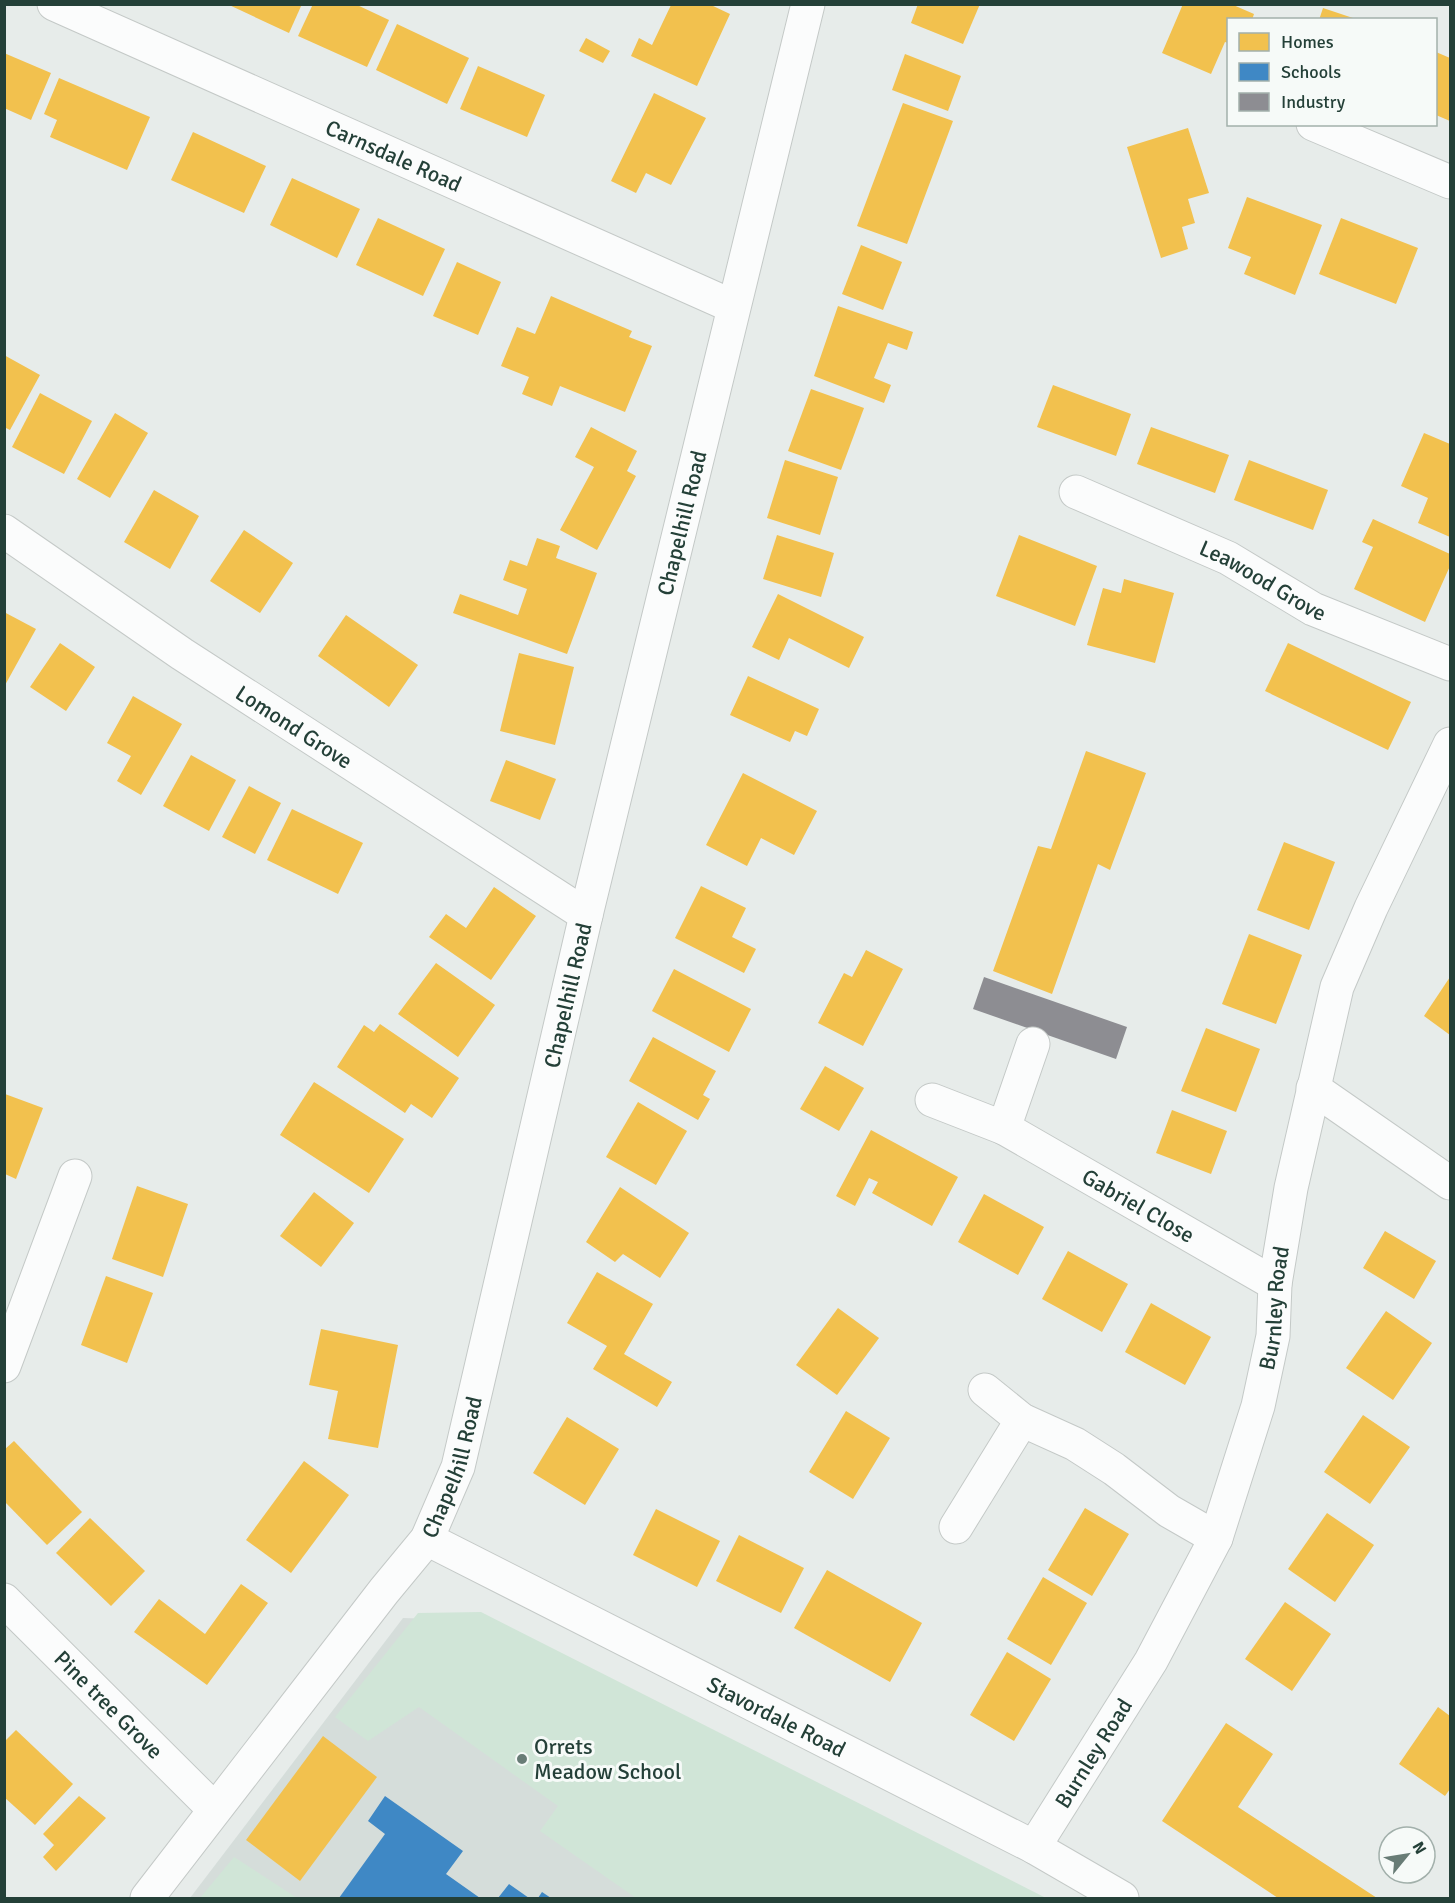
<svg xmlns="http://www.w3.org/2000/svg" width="1455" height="1903" font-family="Signika,sans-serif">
  <rect width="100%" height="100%" fill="#e7ecea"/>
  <path fill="#d5ddda" d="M 403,1618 L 467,1620 L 1029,1898 L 190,1898 Z"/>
  <g fill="#d0e5d7">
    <path d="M 481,1612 L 1046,1898 L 636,1898 L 540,1831 L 558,1806 L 419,1707 L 368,1741 L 335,1717 L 418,1613 Z"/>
    <path d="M 234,1857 L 297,1898 L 200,1898 Z"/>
  </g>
  <g fill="#f2c14e">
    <path d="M 227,4 L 302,4 L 289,33 Z"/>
    <path d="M 313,4 L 355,4 L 389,20 L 367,67 L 298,36 Z"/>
    <path d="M 918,4 L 980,4 L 963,44 L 911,23 Z"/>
    <path d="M 1183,4 L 1231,4 L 1254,14 L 1252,20 L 1228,20 L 1228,43 L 1225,42 L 1211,74 L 1162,53 Z"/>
    <path d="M 671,5 L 711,5 L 730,14 L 697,86 L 631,56 L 639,38 L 652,45 Z"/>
    <path d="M 1323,8 L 1356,19 L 1356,20 L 1319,20 Z"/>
    <path d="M 397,24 L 469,58 L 447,104 L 376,70 Z"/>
    <path d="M 586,38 L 610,51 L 603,63 L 579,51 Z"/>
    <path d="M 1436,52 L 1450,58 L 1450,121 L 1436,115 Z"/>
    <path d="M 4,53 L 51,73 L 31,120 L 4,108 Z"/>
    <path d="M 905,54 L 961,76 L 948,111 L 892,90 Z"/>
    <path d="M 478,66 L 545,95 L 527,137 L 460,109 Z"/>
    <path d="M 59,78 L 150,117 L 127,170 L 50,137 L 57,120 L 44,114 Z"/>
    <path d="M 654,93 L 706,118 L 671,185 L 646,173 L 636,193 L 611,181 Z"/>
    <path d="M 903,103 L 953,121 L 907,244 L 857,226 Z"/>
    <path d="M 1188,128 L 1209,193 L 1188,199 L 1195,223 L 1182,227 L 1188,249 L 1161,258 L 1127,147 Z"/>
    <path d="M 193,132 L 266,166 L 244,213 L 171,180 Z"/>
    <path d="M 292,178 L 360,209 L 337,258 L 270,225 Z"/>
    <path d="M 1247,197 L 1322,225 L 1295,295 L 1244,274 L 1251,257 L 1228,248 Z"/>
    <path d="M 378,218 L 445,249 L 423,296 L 356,265 Z"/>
    <path d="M 1341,218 L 1418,248 L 1396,304 L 1319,274 Z"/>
    <path d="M 861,245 L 902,262 L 883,310 L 842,294 Z"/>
    <path d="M 457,262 L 501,282 L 478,335 L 433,316 Z"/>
    <path d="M 551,296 L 632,331 L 629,337 L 652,346 L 625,412 L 560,386 L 552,406 L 522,394 L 529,377 L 501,366 L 517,327 L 535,334 Z"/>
    <path d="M 838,306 L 913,332 L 907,350 L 888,343 L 874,378 L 891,385 L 884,403 L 814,376 Z"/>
    <path d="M 4,355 L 40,375 L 10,430 L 4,427 Z"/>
    <path d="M 1053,385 L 1131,414 L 1116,456 L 1037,427 Z"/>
    <path d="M 811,389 L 864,408 L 841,470 L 788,451 Z"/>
    <path d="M 40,393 L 92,421 L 64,474 L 12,447 Z"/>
    <path d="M 115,413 L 148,433 L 110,498 L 77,479 Z"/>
    <path d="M 591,427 L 637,451 L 627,471 L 636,476 L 597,550 L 560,530 L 594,467 L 575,457 Z"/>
    <path d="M 1151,427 L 1229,455 L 1215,493 L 1137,464 Z"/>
    <path d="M 1424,433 L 1450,444 L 1450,537 L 1418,523 L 1428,498 L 1401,486 Z"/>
    <path d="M 785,460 L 838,477 L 820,535 L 767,518 Z"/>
    <path d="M 1249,460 L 1328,490 L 1313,530 L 1234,500 Z"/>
    <path d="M 154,490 L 199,516 L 170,569 L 124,542 Z"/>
    <path d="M 1373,519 L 1450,554 L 1450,566 L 1425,622 L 1354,589 L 1373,547 L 1362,542 Z"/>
    <path d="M 244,530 L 293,563 L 260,613 L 210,581 Z"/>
    <path d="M 777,535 L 834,553 L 821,597 L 763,579 Z"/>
    <path d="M 1019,535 L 1097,566 L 1075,626 L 996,596 Z"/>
    <path d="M 537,538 L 560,546 L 556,558 L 597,573 L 567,654 L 453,613 L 460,594 L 518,615 L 527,589 L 503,580 L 510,560 L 527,566 Z"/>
    <path d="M 1124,579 L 1174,593 L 1155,663 L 1087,645 L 1103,588 L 1121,593 Z"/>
    <path d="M 778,594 L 864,637 L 849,668 L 789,638 L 779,660 L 752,647 Z"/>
    <path d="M 4,612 L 36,629 L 4,687 Z"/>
    <path d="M 346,615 L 418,665 L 389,707 L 318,656 Z"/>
    <path d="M 60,643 L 95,667 L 66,711 L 30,687 Z"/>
    <path d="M 1288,643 L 1411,702 L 1388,750 L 1265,691 Z"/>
    <path d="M 519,653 L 574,667 L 555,745 L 500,731 Z"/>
    <path d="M 748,676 L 819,709 L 807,736 L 795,731 L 790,742 L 730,715 Z"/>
    <path d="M 133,696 L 182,724 L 141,795 L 117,781 L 131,756 L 107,743 Z"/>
    <path d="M 1086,751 L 1146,773 L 1110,870 L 1098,864 L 1052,994 L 993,971 L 1038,846 L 1051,849 Z"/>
    <path d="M 191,755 L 236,780 L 209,831 L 163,806 Z"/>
    <path d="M 506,760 L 556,779 L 540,820 L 490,801 Z"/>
    <path d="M 743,773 L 817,811 L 794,855 L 761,838 L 747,866 L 706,845 Z"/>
    <path d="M 249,786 L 281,803 L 255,854 L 222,837 Z"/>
    <path d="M 292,809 L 363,843 L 338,894 L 267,860 Z"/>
    <path d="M 1284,842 L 1335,862 L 1309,930 L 1257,910 Z"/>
    <path d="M 701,886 L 746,908 L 732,937 L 756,949 L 744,973 L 675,938 Z"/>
    <path d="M 494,887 L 536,916 L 491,980 L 429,937 L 446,914 L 466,928 Z"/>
    <path d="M 1249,934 L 1302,955 L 1276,1024 L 1222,1004 Z"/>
    <path d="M 866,950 L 903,969 L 863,1046 L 818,1023 L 844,973 L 852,977 Z"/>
    <path d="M 436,963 L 495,1005 L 458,1057 L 398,1014 Z"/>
    <path d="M 674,969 L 751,1009 L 729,1052 L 652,1011 Z"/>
    <path d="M 1450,977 L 1450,1035 L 1424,1016 Z"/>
    <path d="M 380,1024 L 459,1078 L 432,1118 L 411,1104 L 405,1113 L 337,1067 L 364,1025 L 374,1032 Z"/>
    <path d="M 1206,1028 L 1260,1049 L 1236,1112 L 1181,1091 Z"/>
    <path d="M 653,1037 L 716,1071 L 703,1095 L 710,1099 L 698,1120 L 629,1081 Z"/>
    <path d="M 825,1066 L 864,1088 L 839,1131 L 800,1109 Z"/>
    <path d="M 314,1082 L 404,1139 L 369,1193 L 280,1135 Z"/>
    <path d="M 5,1094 L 43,1108 L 16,1179 L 5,1174 Z"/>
    <path d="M 638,1102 L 687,1131 L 656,1185 L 606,1157 Z"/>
    <path d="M 1172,1110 L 1227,1131 L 1211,1174 L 1156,1153 Z"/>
    <path d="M 871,1130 L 958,1177 L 932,1226 L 872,1193 L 878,1182 L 869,1178 L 855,1206 L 836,1196 Z"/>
    <path d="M 137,1186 L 188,1204 L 163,1277 L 112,1259 Z"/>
    <path d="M 620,1187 L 689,1233 L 660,1278 L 623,1254 L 615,1262 L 586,1242 Z"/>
    <path d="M 314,1192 L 354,1223 L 321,1267 L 280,1236 Z"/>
    <path d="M 984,1194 L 1044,1227 L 1018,1275 L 958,1242 Z"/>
    <path d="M 1385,1231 L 1436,1261 L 1414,1299 L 1363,1268 Z"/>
    <path d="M 1068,1251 L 1128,1284 L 1102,1332 L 1042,1299 Z"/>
    <path d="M 597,1272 L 653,1304 L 624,1354 L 672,1382 L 657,1407 L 593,1369 L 607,1346 L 567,1323 Z"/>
    <path d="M 106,1276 L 153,1293 L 127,1363 L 81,1345 Z"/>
    <path d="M 1151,1303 L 1211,1337 L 1185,1385 L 1125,1352 Z"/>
    <path d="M 838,1308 L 879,1338 L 837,1395 L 796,1365 Z"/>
    <path d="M 1386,1311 L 1432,1343 L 1393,1400 L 1346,1368 Z"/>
    <path d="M 321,1329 L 398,1345 L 378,1448 L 328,1439 L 338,1391 L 309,1385 Z"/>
    <path d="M 846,1411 L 890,1438 L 853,1499 L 809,1472 Z"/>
    <path d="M 1363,1415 L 1410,1447 L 1370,1504 L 1324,1472 Z"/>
    <path d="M 567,1417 L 619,1449 L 585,1505 L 533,1473 Z"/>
    <path d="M 14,1441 L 82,1512 L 47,1545 L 4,1501 L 4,1450 Z"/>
    <path d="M 304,1461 L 349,1495 L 291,1573 L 246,1540 Z"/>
    <path d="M 1085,1508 L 1129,1534 L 1092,1596 L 1048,1570 Z"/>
    <path d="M 656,1509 L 720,1541 L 697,1587 L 633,1555 Z"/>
    <path d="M 1327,1513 L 1374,1545 L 1335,1602 L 1288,1569 Z"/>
    <path d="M 90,1518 L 145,1571 L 111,1606 L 56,1553 Z"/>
    <path d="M 739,1535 L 804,1568 L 781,1613 L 716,1581 Z"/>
    <path d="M 827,1570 L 922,1623 L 890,1682 L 794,1628 Z"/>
    <path d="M 1043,1577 L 1087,1603 L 1051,1665 L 1007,1639 Z"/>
    <path d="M 241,1584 L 268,1603 L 207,1685 L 134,1632 L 159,1599 L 205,1634 Z"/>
    <path d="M 1285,1602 L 1331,1634 L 1292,1691 L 1245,1659 Z"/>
    <path d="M 1007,1652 L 1051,1679 L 1014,1741 L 970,1715 Z"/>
    <path d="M 1438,1707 L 1450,1716 L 1450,1789 L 1445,1796 L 1399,1764 Z"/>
    <path d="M 1226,1723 L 1273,1754 L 1238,1807 L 1377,1898 L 1278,1898 L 1162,1821 Z"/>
    <path d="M 16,1730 L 73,1784 L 35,1825 L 4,1797 L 4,1742 Z"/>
    <path d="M 323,1736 L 377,1777 L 300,1881 L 246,1840 Z"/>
    <path d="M 79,1796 L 106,1818 L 56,1871 L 43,1857 L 54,1845 L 43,1834 Z"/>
  </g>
  <g fill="#3f88c5">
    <path d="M 385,1796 L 463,1851 L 446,1874 L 480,1898 L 339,1898 L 385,1834 L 368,1821 Z"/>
    <path d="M 509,1884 L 529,1898 L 498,1898 Z"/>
    <path d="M 542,1892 L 551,1898 L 538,1898 Z"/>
  </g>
  <path fill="#8d8d92" d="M 984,977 L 1127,1027 L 1116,1059 L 973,1009 Z"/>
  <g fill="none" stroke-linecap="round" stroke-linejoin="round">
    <g stroke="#c4c9c7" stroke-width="35">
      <g id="street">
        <path id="s1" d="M 54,4 L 732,306"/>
        <path d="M 1313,124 L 1450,182"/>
        <path id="s2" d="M 1076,492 L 1228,558 L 1313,609 L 1450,664"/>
        <path id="s3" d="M 4,531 L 182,654 L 586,915"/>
        <path id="s4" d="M 1033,1044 L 1004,1128 L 1275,1284"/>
        <path d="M 1313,1088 L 1450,1183"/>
        <path d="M 932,1100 L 1004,1128"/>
        <path d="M 4,1366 L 75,1176"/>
        <path d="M 985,1390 L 1022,1420 L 1075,1444 L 1114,1469 L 1169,1511 L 1216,1538"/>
        <path d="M 956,1527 L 1022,1420"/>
        <path id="s5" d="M 427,1539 L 1034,1847 L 1122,1898"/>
        <path id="s6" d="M 4,1600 L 214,1809"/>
        <path id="s7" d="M 1034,1847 L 1151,1661 L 1216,1538 L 1258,1406 L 1273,1336 L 1275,1284 L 1291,1188 L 1337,987 L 1371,908 L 1450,744"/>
        <path id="s8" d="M 147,1898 L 384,1591 L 427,1539 L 458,1467 L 586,915 L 808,4"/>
      </g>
    </g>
    <use href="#street" stroke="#fbfcfc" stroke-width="33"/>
  </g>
  <circle fill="#687c76" stroke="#f6faf8" stroke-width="2" cx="522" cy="1759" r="6"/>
  <g text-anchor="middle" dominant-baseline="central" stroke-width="6" stroke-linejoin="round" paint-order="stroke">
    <g font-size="22" fill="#244038" stroke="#f6faf8">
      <text stroke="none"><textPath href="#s1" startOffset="372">Carnsdale Road</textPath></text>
      <text stroke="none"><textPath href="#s8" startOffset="1504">Chapelhill Road</textPath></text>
      <text stroke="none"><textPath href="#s2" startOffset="207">Leawood Grove</textPath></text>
      <text stroke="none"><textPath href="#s3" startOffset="350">Lomond Grove</textPath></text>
      <text stroke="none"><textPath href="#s8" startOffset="1018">Chapelhill Road</textPath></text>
      <text stroke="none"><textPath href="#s4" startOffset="244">Gabriel Close</textPath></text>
      <text stroke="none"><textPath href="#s7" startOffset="597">Burnley Road</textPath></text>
      <text stroke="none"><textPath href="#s8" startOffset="532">Chapelhill Road</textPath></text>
      <text stroke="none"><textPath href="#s6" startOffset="148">Pine tree Grove</textPath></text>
      <text stroke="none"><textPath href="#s5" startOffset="392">Stavordale Road</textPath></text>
      <text stroke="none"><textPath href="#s7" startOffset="111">Burnley Road</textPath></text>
    </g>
    <g font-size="22" fill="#244038" stroke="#f6faf8" text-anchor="start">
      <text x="534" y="1746">Orrets<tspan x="534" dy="25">Meadow School</tspan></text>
    </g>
  </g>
  <rect width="1455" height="1903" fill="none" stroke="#244038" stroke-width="12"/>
  <rect x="1227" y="18" width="210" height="108" fill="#f6faf8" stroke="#a2b0ab" stroke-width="1.5"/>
  <rect x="1239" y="33" width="30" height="18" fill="#f2c14e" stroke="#a2b0ab" stroke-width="1.5"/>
  <text x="1281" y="48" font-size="18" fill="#244038">Homes</text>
  <rect x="1239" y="63" width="30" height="18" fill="#3f88c5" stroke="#a2b0ab" stroke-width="1.5"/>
  <text x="1281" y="78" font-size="18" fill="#244038">Schools</text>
  <rect x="1239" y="93" width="30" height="18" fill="#8d8d92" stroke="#a2b0ab" stroke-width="1.5"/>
  <text x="1281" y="108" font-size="18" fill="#244038">Industry</text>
  <g transform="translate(1407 1855) rotate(60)"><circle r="28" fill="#f6faf8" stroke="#a2b0ab" stroke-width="1.5"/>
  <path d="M0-4.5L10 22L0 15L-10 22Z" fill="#687c76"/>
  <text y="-9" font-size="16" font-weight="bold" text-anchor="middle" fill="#244038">N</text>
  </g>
</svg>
